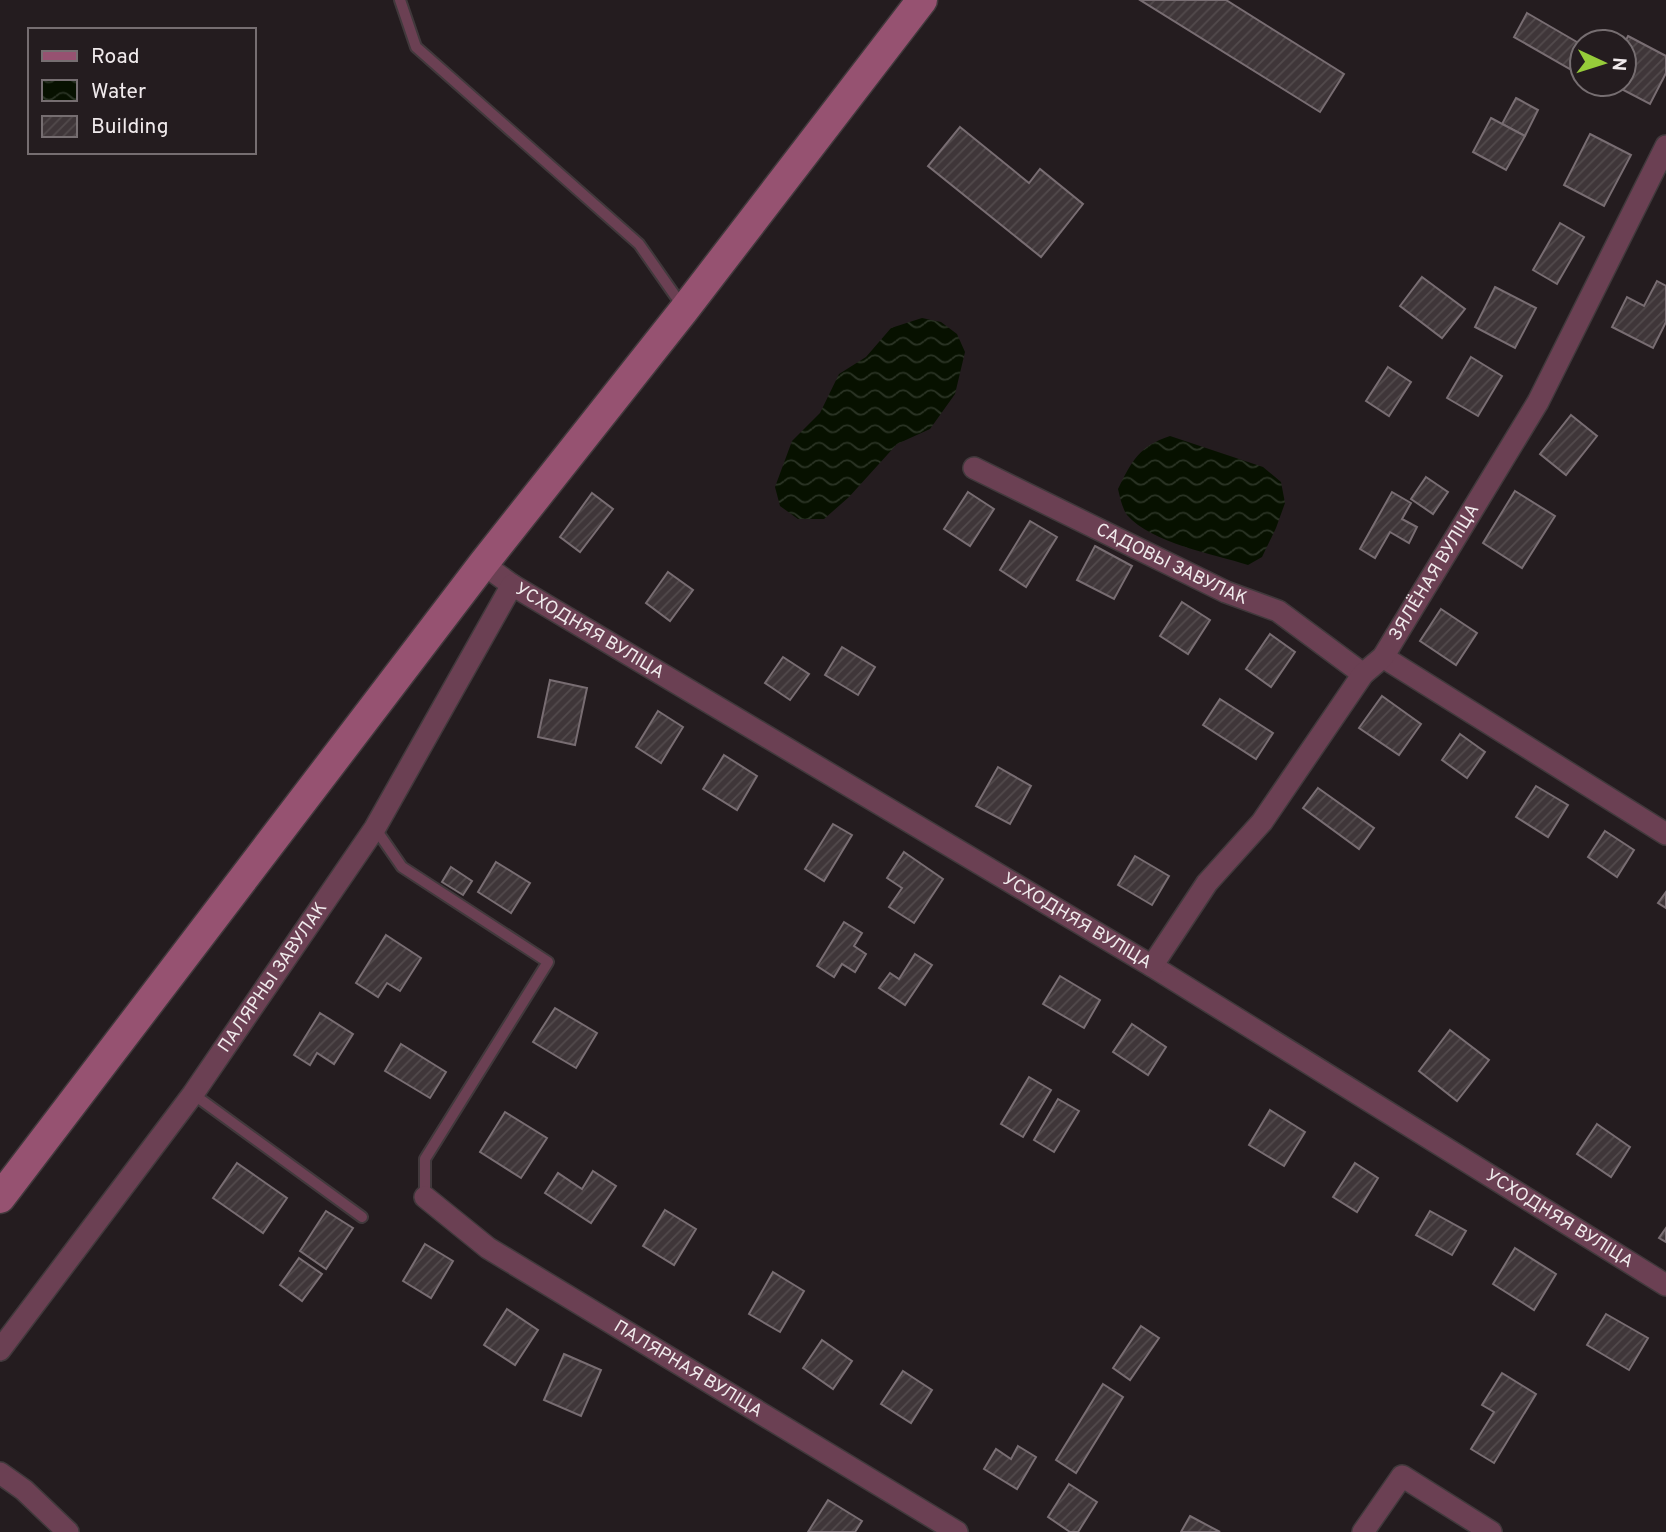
<svg xmlns="http://www.w3.org/2000/svg" width="1666" height="1532" font-family="Overpass,sans-serif">
  <defs>
    <pattern id="water-waves" width="16" height="10" patternUnits="userSpaceOnUse" patternTransform="scale(1.75)"><rect width="16" height="10" fill="#071100"/><path d="M0 5q4-4 8 0t8 0" fill="none" stroke="#2b3425"/></pattern>
    <pattern id="building-hatch" width="6" height="6" patternUnits="userSpaceOnUse" patternTransform="scale(1.75)"><rect width="6" height="6" fill="#3f3639"/><path d="M-1 1l2-2M0 6l6-6M5 7l2-2" fill="none" stroke="#524a4c"/></pattern>
  </defs>
  <rect width="100%" height="100%" fill="#241c1f"/>
  <g fill="url(#water-waves)">
    <path d="M 922,318 L 941,322 L 957,334 L 965,352 L 955,394 L 930,429 L 897,444 L 849,497 L 824,519 L 798,519 L 780,506 L 775,487 L 792,441 L 820,413 L 839,374 L 866,357 L 891,328 Z"/>
    <path d="M 1170,436 L 1263,467 L 1281,482 L 1285,503 L 1276,528 L 1262,557 L 1248,565 C 1214,554 1151,543 1127,515 C 1122,508 1120,497 1118,489 C 1132,461 1139,446 1170,436 Z"/>
  </g>
  <g fill="url(#building-hatch)" stroke="#786d72" stroke-width="2">
    <path d="M 1140,0 L 1226,0 L 1344,74 L 1320,112 Z"/>
    <path d="M 1527,13 L 1582,45 L 1582,76 L 1514,37 Z"/>
    <path d="M 1628,36 L 1666,56 L 1666,73 L 1650,104 L 1612,84 L 1624,84 L 1624,44 Z"/>
    <path d="M 1516,98 L 1538,110 L 1525,136 L 1502,124 Z"/>
    <path d="M 1491,118 L 1525,136 L 1506,170 L 1473,152 Z"/>
    <path d="M 960,127 L 1029,183 L 1040,169 L 1083,204 L 1041,257 L 928,166 Z"/>
    <path d="M 1590,134 L 1631,155 L 1604,206 L 1564,185 Z"/>
    <path d="M 1560,223 L 1584,237 L 1557,284 L 1533,270 Z"/>
    <path d="M 1422,277 L 1465,309 L 1442,338 L 1400,306 Z"/>
    <path d="M 1657,281 L 1666,286 L 1666,322 L 1653,348 L 1612,327 L 1627,297 L 1644,306 Z"/>
    <path d="M 1495,287 L 1536,308 L 1515,348 L 1475,327 Z"/>
    <path d="M 1471,357 L 1502,376 L 1478,416 L 1447,398 Z"/>
    <path d="M 1388,367 L 1411,382 L 1389,416 L 1366,401 Z"/>
    <path d="M 1571,415 L 1597,436 L 1566,475 L 1540,454 Z"/>
    <path d="M 1426,477 L 1448,492 L 1433,514 L 1411,499 Z"/>
    <path d="M 1515,491 L 1555,516 L 1522,568 L 1483,543 Z"/>
    <path d="M 968,492 L 994,509 L 970,546 L 944,529 Z"/>
    <path d="M 1392,492 L 1411,503 L 1402,519 L 1417,527 L 1409,543 L 1390,532 L 1375,558 L 1360,549 Z"/>
    <path d="M 592,493 L 613,509 L 580,552 L 560,537 Z"/>
    <path d="M 1030,521 L 1057,537 L 1026,587 L 1000,570 Z"/>
    <path d="M 1095,546 L 1132,566 L 1114,599 L 1077,580 Z"/>
    <path d="M 668,572 L 693,590 L 670,621 L 646,603 Z"/>
    <path d="M 1182,602 L 1210,620 L 1188,654 L 1160,636 Z"/>
    <path d="M 1441,609 L 1477,633 L 1456,665 L 1420,641 Z"/>
    <path d="M 1270,634 L 1295,652 L 1271,687 L 1246,669 Z"/>
    <path d="M 842,647 L 875,667 L 858,695 L 825,675 Z"/>
    <path d="M 783,657 L 809,674 L 790,700 L 765,683 Z"/>
    <path d="M 550,680 L 587,688 L 575,745 L 538,737 Z"/>
    <path d="M 1382,696 L 1421,724 L 1399,755 L 1359,728 Z"/>
    <path d="M 1220,699 L 1273,733 L 1256,759 L 1203,725 Z"/>
    <path d="M 658,711 L 683,727 L 661,763 L 636,747 Z"/>
    <path d="M 1460,734 L 1485,752 L 1467,778 L 1442,760 Z"/>
    <path d="M 724,755 L 757,776 L 737,810 L 703,789 Z"/>
    <path d="M 998,767 L 1031,786 L 1010,824 L 976,806 Z"/>
    <path d="M 1536,786 L 1568,805 L 1548,837 L 1516,817 Z"/>
    <path d="M 1318,788 L 1374,828 L 1359,849 L 1303,808 Z"/>
    <path d="M 833,824 L 852,835 L 824,881 L 805,869 Z"/>
    <path d="M 1605,831 L 1634,850 L 1617,877 L 1588,857 Z"/>
    <path d="M 904,852 L 943,879 L 914,923 L 889,907 L 902,888 L 887,878 Z"/>
    <path d="M 1135,856 L 1169,876 L 1152,905 L 1118,885 Z"/>
    <path d="M 496,862 L 530,883 L 511,913 L 478,892 Z"/>
    <path d="M 451,867 L 472,881 L 463,895 L 442,882 Z"/>
    <path d="M 1666,892 L 1666,908 L 1658,903 Z"/>
    <path d="M 844,922 L 862,933 L 854,946 L 866,954 L 855,972 L 842,964 L 834,977 L 817,966 Z"/>
    <path d="M 386,935 L 421,958 L 400,991 L 387,983 L 378,997 L 356,983 Z"/>
    <path d="M 915,954 L 932,965 L 905,1005 L 879,988 L 890,973 L 899,979 Z"/>
    <path d="M 1060,976 L 1100,1000 L 1084,1028 L 1043,1004 Z"/>
    <path d="M 555,1008 L 597,1033 L 576,1068 L 533,1042 Z"/>
    <path d="M 320,1013 L 353,1034 L 334,1064 L 317,1053 L 310,1065 L 294,1055 Z"/>
    <path d="M 1132,1024 L 1166,1047 L 1148,1075 L 1113,1052 Z"/>
    <path d="M 1450,1030 L 1489,1060 L 1457,1101 L 1419,1071 Z"/>
    <path d="M 401,1044 L 446,1072 L 430,1098 L 385,1071 Z"/>
    <path d="M 1029,1077 L 1051,1090 L 1023,1137 L 1001,1124 Z"/>
    <path d="M 1058,1099 L 1079,1111 L 1054,1152 L 1034,1140 Z"/>
    <path d="M 1270,1110 L 1305,1132 L 1284,1166 L 1249,1145 Z"/>
    <path d="M 505,1112 L 547,1138 L 521,1178 L 480,1152 Z"/>
    <path d="M 1597,1124 L 1630,1147 L 1611,1177 L 1577,1154 Z"/>
    <path d="M 237,1163 L 287,1198 L 263,1233 L 213,1198 Z"/>
    <path d="M 1355,1163 L 1378,1178 L 1357,1212 L 1333,1197 Z"/>
    <path d="M 593,1171 L 616,1186 L 591,1223 L 545,1193 L 558,1173 L 582,1189 Z"/>
    <path d="M 665,1210 L 696,1229 L 674,1265 L 643,1246 Z"/>
    <path d="M 326,1211 L 353,1228 L 326,1269 L 300,1251 Z"/>
    <path d="M 1430,1211 L 1466,1231 L 1452,1255 L 1416,1235 Z"/>
    <path d="M 1666,1228 L 1666,1242 L 1659,1238 Z"/>
    <path d="M 425,1244 L 453,1261 L 431,1298 L 403,1281 Z"/>
    <path d="M 1515,1248 L 1556,1274 L 1534,1310 L 1493,1284 Z"/>
    <path d="M 299,1258 L 322,1274 L 302,1301 L 280,1285 Z"/>
    <path d="M 773,1272 L 804,1291 L 780,1332 L 749,1314 Z"/>
    <path d="M 507,1309 L 538,1330 L 515,1365 L 484,1345 Z"/>
    <path d="M 1606,1314 L 1648,1338 L 1629,1370 L 1587,1345 Z"/>
    <path d="M 1141,1326 L 1159,1338 L 1130,1380 L 1113,1368 Z"/>
    <path d="M 822,1340 L 852,1361 L 833,1389 L 803,1368 Z"/>
    <path d="M 564,1354 L 601,1370 L 581,1416 L 544,1400 Z"/>
    <path d="M 903,1371 L 932,1390 L 911,1423 L 881,1404 Z"/>
    <path d="M 1502,1373 L 1536,1394 L 1494,1463 L 1471,1449 L 1494,1412 L 1482,1405 Z"/>
    <path d="M 1103,1384 L 1123,1397 L 1076,1473 L 1056,1460 Z"/>
    <path d="M 1018,1446 L 1036,1457 L 1017,1489 L 984,1469 L 996,1449 L 1011,1459 Z"/>
    <path d="M 1069,1484 L 1097,1502 L 1078,1532 L 1070,1532 L 1048,1517 Z"/>
    <path d="M 828,1500 L 862,1521 L 855,1532 L 808,1532 Z"/>
    <path d="M 1190,1516 L 1220,1532 L 1181,1532 Z"/>
  </g>
  <g fill="none" stroke-linecap="round" stroke-linejoin="round">
    <g stroke="#41393c" stroke-width="14">
      <g id="lane">
        <path d="M 400,0 L 416,47 L 639,244 L 683,307"/>
        <path d="M 375,828 L 402,867 L 548,962 L 425,1159 L 425,1197"/>
        <path d="M 193,1094 L 362,1217"/>
      </g>
    </g>
    <g stroke="#41393c" stroke-width="24">
      <g id="street">
        <path id="s1" d="M 974,468 L 1226,592 L 1278,611 L 1363,674"/>
        <path id="s2" d="M 483,564 L 512,585 L 1152,966 L 1666,1285"/>
        <path d="M 1383,657 L 1666,834"/>
        <path id="s3" d="M 1152,966 L 1207,883 L 1262,822 L 1363,674 L 1383,657 L 1538,402 L 1666,146"/>
        <path id="s4" d="M 425,1197 L 488,1248 L 957,1532"/>
        <path id="s5" d="M 0,1350 L 193,1094 L 375,828 L 512,585"/>
        <path d="M 0,1473 L 24,1490 L 68,1532"/>
        <path d="M 1363,1532 L 1402,1476 L 1491,1532"/>
      </g>
    </g>
    <g stroke="#41393c" stroke-width="33">
      <path id="secondary" d="M 0,1198 L 483,564 L 684,310 L 922,0"/>
    </g>
    <use href="#lane" stroke="#6b4053" stroke-width="10"/>
    <use href="#street" stroke="#6b4053" stroke-width="21"/>
    <use href="#secondary" stroke="#965271" stroke-width="30"/>
  </g>
  <g text-anchor="middle" dominant-baseline="central" stroke-width="5" stroke-linejoin="round" paint-order="stroke">
    <g font-size="18" fill="#f0eaec" stroke="#241c1f">
      <text stroke="none"><textPath href="#s1" startOffset="220">САДОВЫ ЗАВУЛАК</textPath></text>
      <text stroke="none"><textPath href="#s3" startOffset="486">ЗЯЛЁНАЯ ВУЛІЦА</textPath></text>
      <text stroke="none"><textPath href="#s2" startOffset="126">УСХОДНЯЯ ВУЛІЦА</textPath></text>
      <text stroke="none"><textPath href="#s2" startOffset="693">УСХОДНЯЯ ВУЛІЦА</textPath></text>
      <text stroke="none"><textPath href="#s5" startOffset="462">ПАЛЯРНЫ ЗАВУЛАК</textPath></text>
      <text stroke="none"><textPath href="#s2" startOffset="1260">УСХОДНЯЯ ВУЛІЦА</textPath></text>
      <text stroke="none"><textPath href="#s4" startOffset="315">ПАЛЯРНАЯ ВУЛІЦА</textPath></text>
    </g>
  </g>
  <rect x="28" y="28" width="228" height="126" fill="#241c1f" stroke="#766e71" stroke-width="2"/>
  <rect x="42" y="51" width="35" height="10" fill="#965271" stroke="#766e71" stroke-width="2"/>
  <text x="91" y="63" font-size="21" fill="#f0eaec">Road</text>
  <rect x="42" y="80" width="35" height="21" fill="url(#water-waves)" stroke="#766e71" stroke-width="2"/>
  <text x="91" y="98" font-size="21" fill="#f0eaec">Water</text>
  <rect x="42" y="116" width="35" height="21" fill="url(#building-hatch)" stroke="#766e71" stroke-width="2"/>
  <text x="91" y="133" font-size="21" fill="#f0eaec">Building</text>
  <g transform="translate(1603 63) rotate(94)"><circle r="33" fill="#241c1f" stroke="#766e71" stroke-width="2"/>
  <path d="M0-5L12 26L0 18L-12 26Z" fill="#96cc3a"/>
  <text y="-10" font-size="19" font-weight="bold" text-anchor="middle" fill="#f0eaec">N</text>
  </g>
</svg>
